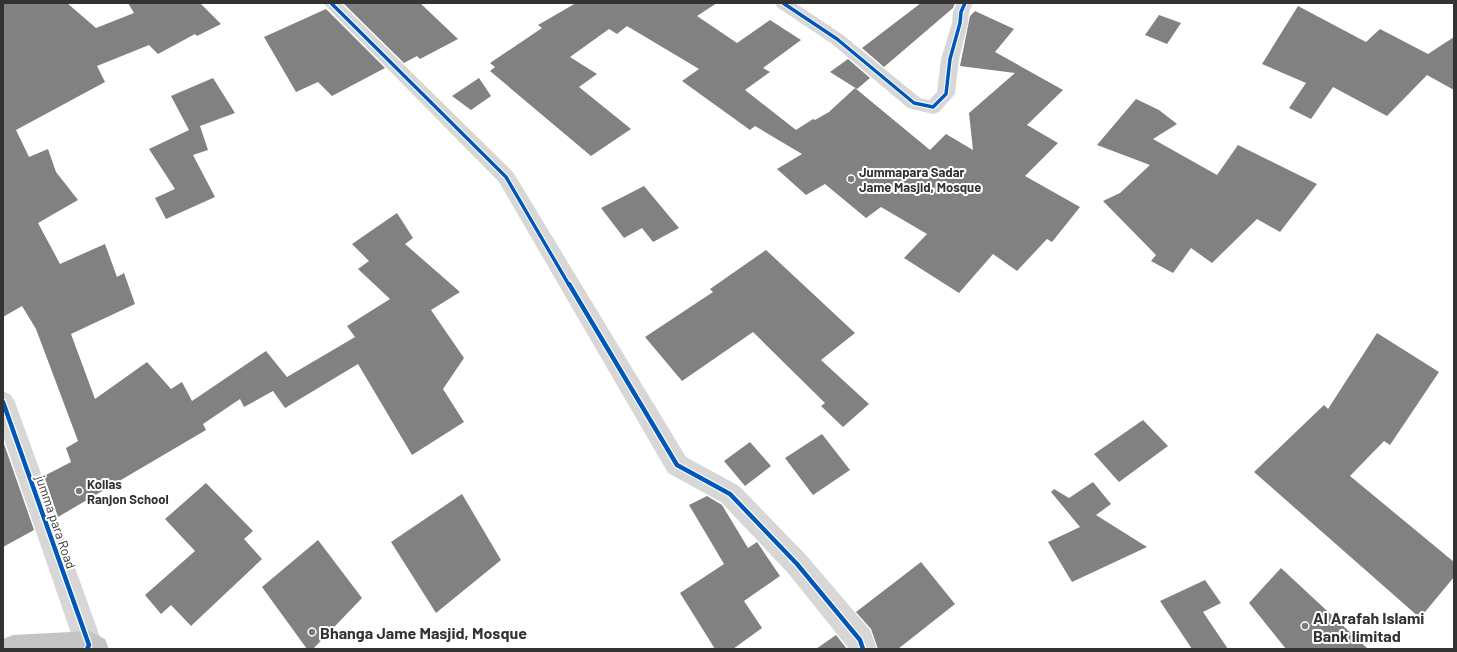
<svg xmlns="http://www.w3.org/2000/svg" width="1457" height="652" font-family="Barlow,sans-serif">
  <rect width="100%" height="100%" fill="#fff"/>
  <g fill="#818181">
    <path d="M 3,3 L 67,3 L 96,28 L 134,13 L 128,3 L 200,3 L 221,24 L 197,36 L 195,34 L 158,54 L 149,45 L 97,66 L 105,82 L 16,130 L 29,157 L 48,149 L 56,172 L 78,200 L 38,223 L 60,264 L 105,244 L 117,277 L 124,273 L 135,304 L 71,334 L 95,399 L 147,362 L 171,389 L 182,382 L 192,401 L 266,351 L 287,377 L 355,337 L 347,326 L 390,299 L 358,269 L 369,261 L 352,244 L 397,213 L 413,238 L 405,244 L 460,292 L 431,310 L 464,358 L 443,389 L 464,422 L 412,455 L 358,364 L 285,408 L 273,391 L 244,407 L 240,399 L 203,424 L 206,430 L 58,517 L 44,476 L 71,462 L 66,448 L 78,441 L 36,329 L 22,306 L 3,317 Z"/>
    <path d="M 343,3 L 420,3 L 458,39 L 420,59 L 417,56 L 404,63 Z"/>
    <path d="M 576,3 L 717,3 L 697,16 L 737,43 L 770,20 L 801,40 L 763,68 L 770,72 L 745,90 L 796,130 L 813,119 L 815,120 L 829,112 L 855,88 L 930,150 L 946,134 L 973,150 L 969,113 L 1015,73 L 960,66 L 970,16 L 975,11 L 1014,29 L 995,52 L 1063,90 L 1027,125 L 1058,143 L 1025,176 L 1080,207 L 1052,242 L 1047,239 L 1017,271 L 993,254 L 959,293 L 904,258 L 927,234 L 881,207 L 866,218 L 825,184 L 806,195 L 777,169 L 802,154 L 755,126 L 750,130 L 682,81 L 699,69 L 627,26 L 617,34 L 609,29 L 570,57 L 597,74 L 579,87 L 631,129 L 591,156 L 490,71 L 495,67 L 490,63 L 542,28 L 538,25 Z"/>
    <path d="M 921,3 L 955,3 L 953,8 L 884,67 L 862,48 Z"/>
    <path d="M 1298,6 L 1366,42 L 1380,29 L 1428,54 L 1454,37 L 1454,90 L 1427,75 L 1387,116 L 1333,87 L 1311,119 L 1289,108 L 1306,83 L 1262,64 Z"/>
    <path d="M 326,9 L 385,68 L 332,96 L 318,82 L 296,92 L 264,37 Z"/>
    <path d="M 1159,15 L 1181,23 L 1167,44 L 1145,35 Z"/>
    <path d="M 848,59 L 870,78 L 857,89 L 830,72 Z"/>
    <path d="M 213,78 L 235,113 L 200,126 L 208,150 L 193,155 L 215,197 L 166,219 L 155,198 L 175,189 L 149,149 L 189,130 L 171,96 Z"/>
    <path d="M 479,78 L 491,96 L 471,110 L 452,96 Z"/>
    <path d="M 1136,99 L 1159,110 L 1177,124 L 1153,139 L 1217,175 L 1238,145 L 1317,184 L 1280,232 L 1257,219 L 1212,263 L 1191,248 L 1173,273 L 1151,261 L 1156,255 L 1103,201 L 1120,193 L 1150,165 L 1097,145 Z"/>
    <path d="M 644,186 L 679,228 L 653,242 L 642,228 L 624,238 L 601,208 Z"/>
    <path d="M 766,250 L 855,333 L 821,360 L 869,404 L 843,427 L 821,406 L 825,403 L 753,332 L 682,381 L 645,337 L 713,292 L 710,289 Z"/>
    <path d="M 1377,333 L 1439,372 L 1390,445 L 1384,441 L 1350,476 L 1454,562 L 1454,577 L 1420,618 L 1254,472 L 1324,405 L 1328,409 Z"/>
    <path d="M 1143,420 L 1168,446 L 1119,482 L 1094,454 Z"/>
    <path d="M 822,434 L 850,470 L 813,495 L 785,458 Z"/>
    <path d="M 3,441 L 34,530 L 3,547 Z"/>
    <path d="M 750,442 L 771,466 L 745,486 L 724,461 Z"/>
    <path d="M 1093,482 L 1111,504 L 1096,515 L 1147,547 L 1072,582 L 1048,542 L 1080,527 L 1051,492 L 1054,489 L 1069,498 Z"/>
    <path d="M 206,483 L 253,531 L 244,539 L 262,559 L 191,626 L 171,605 L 161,614 L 145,595 L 195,551 L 165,519 Z"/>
    <path d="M 462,494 L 501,560 L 436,613 L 391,542 Z"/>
    <path d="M 707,496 L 722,505 L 748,548 L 757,542 L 780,576 L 744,601 L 762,628 L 733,649 L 715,649 L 680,593 L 724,564 L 689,505 Z"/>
    <path d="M 318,540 L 362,598 L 313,649 L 307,649 L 262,587 Z"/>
    <path d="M 921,562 L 955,604 L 898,649 L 878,649 L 871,629 L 856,612 Z"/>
    <path d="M 1281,568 L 1368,649 L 1286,649 L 1249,603 Z"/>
    <path d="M 1205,580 L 1221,603 L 1203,612 L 1228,649 L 1192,649 L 1160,601 Z"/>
    <path d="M 836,635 L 847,649 L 816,649 Z"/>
  </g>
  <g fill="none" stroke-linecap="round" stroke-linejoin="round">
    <g fill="#d7d7d7" fill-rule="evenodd">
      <path d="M 323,3 L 341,3 L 513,172 L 686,457 L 739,486 L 806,555 L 870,630 L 877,649 L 849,649 L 788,573 L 721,502 L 668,473 L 499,182 Z"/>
      <path d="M 775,3 L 795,3 L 843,35 L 920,98 L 929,100 L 937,92 L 941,59 L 952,23 L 953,12 L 957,3 L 973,3 L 969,12 L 968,23 L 959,59 L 955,94 L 939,112 L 933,114 L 908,108 L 831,43 L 777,7 Z"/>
      <path d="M 3,391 L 11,395 L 15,402 L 103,645 L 101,649 L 73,649 L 75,645 L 3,436 Z"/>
    </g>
    <path fill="#c4c4c4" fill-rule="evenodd" d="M 89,631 L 105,639 L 109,649 L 3,649 L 3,639 L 13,635 Z"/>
    <g stroke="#fff" stroke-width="5.5">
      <g id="cycleway-far1">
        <path d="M 331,3 L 506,177 L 569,285"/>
        <path d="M 783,3 L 837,39 L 914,103 L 933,107 L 946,94 L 950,59 L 960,23 L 961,12 L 965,3"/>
      </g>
    </g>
    <g stroke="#fff" stroke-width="7">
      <g id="cycleway">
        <path d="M 569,284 L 677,465 L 730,494 L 797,564 L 860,640 L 863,649"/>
        <path d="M 3,402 L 89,645 L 87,649"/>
      </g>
    </g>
    <use href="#cycleway-far1" stroke="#0057b8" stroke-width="3.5"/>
    <use href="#cycleway" stroke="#0057b8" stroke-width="4.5"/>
  </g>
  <g fill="#7a7a7a" stroke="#fff" stroke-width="1.5">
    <circle cx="851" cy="179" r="4"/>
    <circle cx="79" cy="491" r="4"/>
    <circle cx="1305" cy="626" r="4"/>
    <circle cx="312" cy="632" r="4"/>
  </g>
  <g text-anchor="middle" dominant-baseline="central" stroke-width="4" stroke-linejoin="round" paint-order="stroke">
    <g font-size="13" font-weight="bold" fill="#333" stroke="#fff" text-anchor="start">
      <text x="859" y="172">Jummapara Sadar<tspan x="859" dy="15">Jame Masjid, Mosque</tspan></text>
      <text x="87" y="484">Koilas<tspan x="87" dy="15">Ranjon School</tspan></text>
    </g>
    <g font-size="13" fill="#333" stroke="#fff">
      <text transform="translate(56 522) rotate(71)">jumma para Road</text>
    </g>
    <g font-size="16" font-weight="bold" fill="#333" stroke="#fff" text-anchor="start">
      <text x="1313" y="617">Al Arafah Islami<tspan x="1313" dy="18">Bank limitad</tspan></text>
      <text x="320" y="632">Bhanga Jame Masjid, Mosque</text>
    </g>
  </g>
  <rect width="1457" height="652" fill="none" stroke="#333333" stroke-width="8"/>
</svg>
